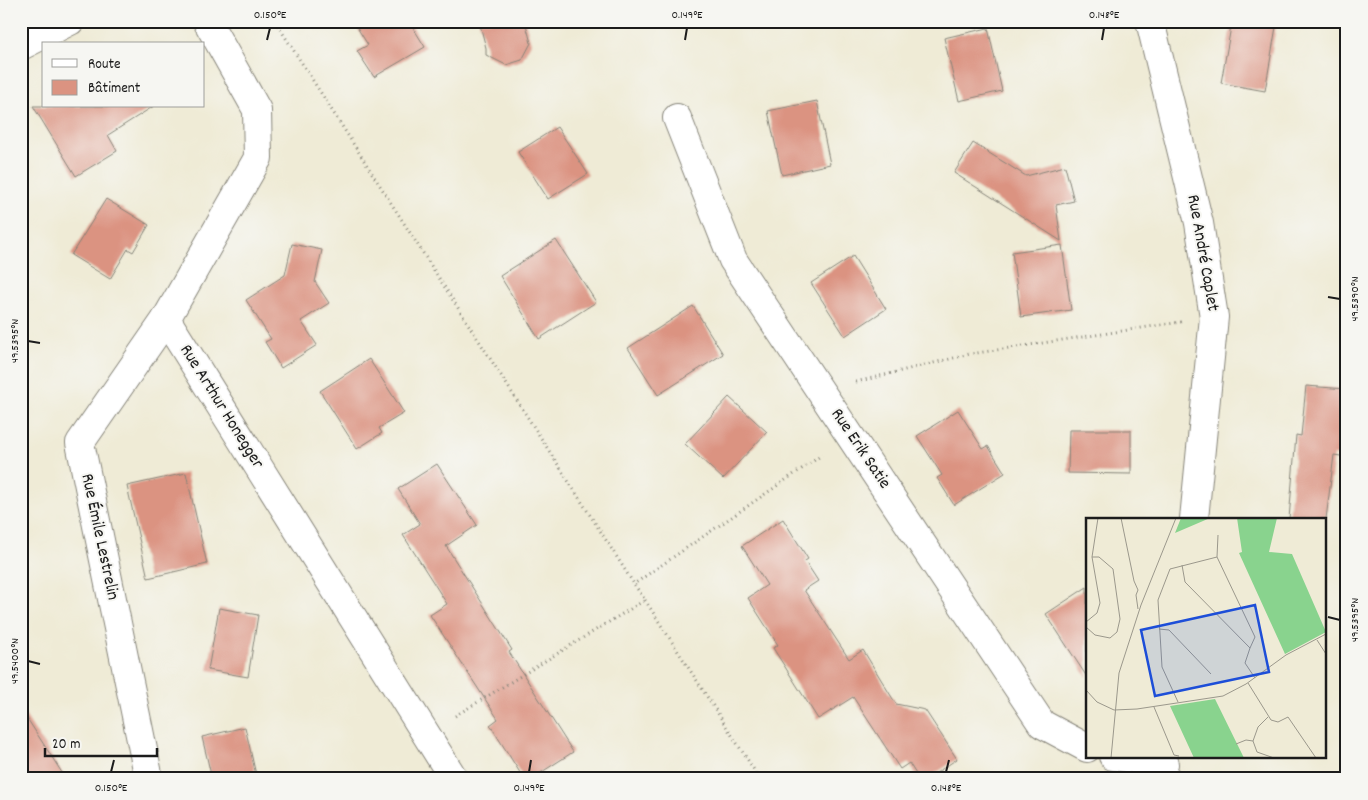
<svg xmlns="http://www.w3.org/2000/svg" width="1368" height="800" font-family="Dekko,sans-serif">
  <rect width="100%" height="100%" fill="#f6f6f2"/>
  <filter id="ink" filterUnits="userSpaceOnUse"><feTurbulence type="fractalNoise" baseFrequency=".02" numOctaves="2"/><feDisplacementMap in="SourceGraphic" scale="10" xChannelSelector="R" yChannelSelector="G"/><feConvolveMatrix kernelMatrix="1 2 1 2 8 2 1 2 1" color-interpolation-filters="sRGB"/></filter>
  <filter id="wash" filterUnits="userSpaceOnUse"><feTurbulence type="fractalNoise" baseFrequency=".0096" numOctaves="4" result="noise"/><feDisplacementMap in="SourceGraphic" scale="20" xChannelSelector="R" yChannelSelector="G"/><feGaussianBlur stdDeviation="1.12" result="paint"/><feColorMatrix in="noise" values="0 0 0 0 0 0 0 0 0 0 0 0 0 0 0 0 0 1.4 0 .05"/><feComposite in="paint" operator="in"/></filter>
  <g filter="url(#wash)">
    <rect width="100%" height="100%" fill="#efebd6"/>
    <g id="blocks">
      <g fill="#db9381">
        <path d="M 353,21 L 409,21 L 425,47 L 374,77 L 357,51 L 368,45 Z"/>
        <path d="M 479,21 L 525,21 L 531,43 L 522,60 L 506,65 L 486,55 L 486,48 Z"/>
        <path d="M 1232,21 L 1277,21 L 1265,91 L 1221,83 Z"/>
        <path d="M 988,28 L 1002,91 L 959,101 L 944,38 Z"/>
        <path d="M 817,101 L 830,164 L 782,175 L 768,111 Z"/>
        <path d="M 33,106 L 154,106 L 108,135 L 117,151 L 76,176 Z"/>
        <path d="M 557,127 L 588,174 L 548,199 L 518,152 Z"/>
        <path d="M 973,143 L 1026,176 L 1065,166 L 1074,201 L 1056,205 L 1061,241 L 954,173 Z"/>
        <path d="M 106,199 L 149,225 L 133,252 L 128,249 L 110,279 L 71,255 Z"/>
        <path d="M 556,240 L 596,302 L 539,339 L 500,276 Z"/>
        <path d="M 292,244 L 322,250 L 315,282 L 329,303 L 301,321 L 317,345 L 281,368 L 265,342 L 271,339 L 246,300 L 285,275 Z"/>
        <path d="M 1062,245 L 1071,310 L 1021,317 L 1012,252 Z"/>
        <path d="M 853,256 L 886,309 L 845,336 L 811,283 Z"/>
        <path d="M 693,306 L 723,354 L 658,395 L 628,348 Z"/>
        <path d="M 369,359 L 404,413 L 379,428 L 382,433 L 357,449 L 320,391 Z"/>
        <path d="M 1306,386 L 1347,389 L 1347,457 L 1334,455 L 1326,519 L 1289,519 L 1296,435 L 1301,436 Z"/>
        <path d="M 729,397 L 767,432 L 723,479 L 685,444 Z"/>
        <path d="M 958,410 L 983,449 L 988,446 L 1005,473 L 954,505 L 937,478 L 942,475 L 917,436 Z"/>
        <path d="M 1069,430 L 1131,430 L 1131,474 L 1068,473 Z"/>
        <path d="M 437,464 L 477,525 L 446,546 L 512,650 L 509,652 L 573,752 L 531,779 L 524,779 L 490,725 L 498,719 L 430,615 L 447,604 L 403,535 L 420,524 L 398,489 Z"/>
        <path d="M 186,473 L 207,564 L 148,578 L 127,486 Z"/>
        <path d="M 783,519 L 808,559 L 805,561 L 818,581 L 804,590 L 849,659 L 863,650 L 896,704 L 925,710 L 957,759 L 927,779 L 919,779 L 909,763 L 900,769 L 853,697 L 818,719 L 773,648 L 778,645 L 748,598 L 767,585 L 742,546 Z"/>
        <path d="M 1087,587 L 1087,677 L 1046,614 Z"/>
        <path d="M 219,608 L 258,615 L 248,677 L 208,670 Z"/>
        <path d="M 21,709 L 66,779 L 21,779 Z"/>
        <path d="M 245,727 L 257,779 L 212,779 L 202,737 Z"/>
      </g>
    </g>
  </g>
  <g filter="url(#ink)">
    <use href="#blocks" fill-opacity="0" stroke="#868479" stroke-width="1"/>
    <g fill="none" stroke-linecap="round" stroke-linejoin="round">
      <g stroke="#868479" stroke-width="30">
        <g id="street">
          <path d="M 207,21 L 257,110 L 258,158 L 166,319 L 454,779"/>
          <path d="M 1150,21 L 1199,223 L 1214,317 L 1194,519"/>
          <path d="M 21,46 L 70,21"/>
          <path d="M 677,118 L 733,260 L 1042,724 L 1087,748"/>
          <path d="M 1113,756 L 1164,764"/>
          <path d="M 149,779 L 80,443 L 166,319"/>
        </g>
      </g>
      <g stroke="#868479" stroke-width="3" stroke-dasharray="1 4" stroke-linecap="butt">
        <path d="M 275,21 L 634,584"/>
        <path d="M 856,382 L 970,354 L 1181,322"/>
        <path d="M 645,600 L 760,779"/>
        <path d="M 455,716 L 645,600 L 634,584 L 822,455"/>
      </g>
      <use href="#street" stroke="#fff" stroke-width="28"/>
    </g>
  </g>
  <path fill="none" stroke="#1c1c1c" stroke-width="2" d="M 267,40 L 270,28M 685,40 L 687,28M 1102,40 L 1104,28M 1328,297 L 1340,299M 28,341 L 40,343M 1328,617 L 1340,620M 28,661 L 40,664M 111,772 L 114,760M 529,772 L 531,760M 946,772 L 949,760"/>
  <g text-anchor="middle" dominant-baseline="central" stroke-width="4" stroke-linejoin="round" paint-order="stroke">
    <g font-size="18" fill="#1c1c1c" stroke="#f6f6f2">
      <text transform="translate(1202 253) rotate(80)">Rue André Caplet</text>
      <text transform="translate(221 407) rotate(58)">Rue Arthur Honegger</text>
      <text transform="translate(860 449) rotate(56)">Rue Erik Satie</text>
      <text transform="translate(99 537) rotate(78)">Rue Émile Lestrelin</text>
    </g>
  </g>
  <g transform="translate(1086 518)">
    <rect width="240" height="240" fill="#efebd6"/>
    <path d="M 95,0 L 124,0 L 89,15 ZM 151,0 L 191,0 L 183,34 L 206,36 L 240,114 L 199,136 L 153,35 L 156,34 ZM 129,181 L 158,240 L 108,240 L 84,188 Z" fill="#89d38e"/>
    <path fill="none" stroke="#9b988c" stroke-width="1" d="M 35,0 L 48,63 L 52,72M 131,39 L 169,119 L 164,130M 96,47 L 99,64 L 164,130 L 159,145 L 169,160M 52,91 L 50,77 L 52,72M 0,104 L 11,95 L 14,85 L 6,39 L 12,0M 0,109 L 9,117 L 24,120 L 31,114 L 34,101 L 27,51 L 13,39 L 6,39M 73,111 L 83,112 L 125,156M 231,122 L 240,136M 162,165 L 185,202 L 192,204 L 202,199 L 230,240M 0,172 L 11,184 L 28,192 L 51,191 L 137,178 L 160,166 L 200,137 L 240,116M 92,184 L 76,149 L 72,82 L 84,51 L 131,39 L 132,17M 68,189 L 88,237 L 93,238M 182,199 L 172,209 L 167,223 L 171,234 L 188,240M 150,226 L 160,222 L 167,223M 25,240 L 33,155 L 55,87 L 90,0"/>
    <path fill="#1d4ed8" fill-opacity="0.15" stroke="#1d4ed8" stroke-width="2.5" d="M 169,87 L 183,154 L 69,178 L 55,112 Z"/>
    <rect width="240" height="240" fill="none" stroke="#1c1c1c" stroke-width="2.5"/>
  </g>
  <rect width="1368" height="800" fill="none" stroke="#f6f6f2" stroke-width="55"/>
  <rect x="42" y="42" width="162" height="65" fill="#f6f6f2" stroke="#9f9f9c"/>
  <rect x="52" y="59" width="25" height="8" fill="#ffffff" stroke="#9f9f9c"/>
  <text x="88" y="68" font-size="15" fill="#1c1c1c">Route</text>
  <rect x="52" y="80" width="25" height="15" fill="#db9381" stroke="#9f9f9c"/>
  <text x="88" y="92" font-size="15" fill="#1c1c1c">Bâtiment</text>
  <path d="M45 748v8h112v-8" fill="none" stroke="#1c1c1c" stroke-width="2.5"/>
  <text x="52" y="748" font-size="15" fill="#1c1c1c" stroke="#f6f6f2" stroke-width="4" paint-order="stroke">20 m</text>
  <rect x="28" y="28" width="1312" height="744" fill="none" stroke="#1c1c1c" stroke-width="2"/>
  <g font-size="12" text-anchor="middle" fill="#1c1c1c">
    <text x="270" y="18">0.150°E</text>
    <text x="687" y="18">0.149°E</text>
    <text x="1104" y="18">0.148°E</text>
    <text transform="translate(1354 299) rotate(-90)" y="4">49.5390°N</text>
    <text transform="translate(14 341) rotate(-90)" y="4">49.5395°N</text>
    <text transform="translate(1354 620) rotate(-90)" y="4">49.5395°N</text>
    <text transform="translate(14 661) rotate(-90)" y="4">49.5400°N</text>
    <text x="111" y="791">0.150°E</text>
    <text x="529" y="791">0.149°E</text>
    <text x="946" y="791">0.148°E</text>
  </g>
</svg>
